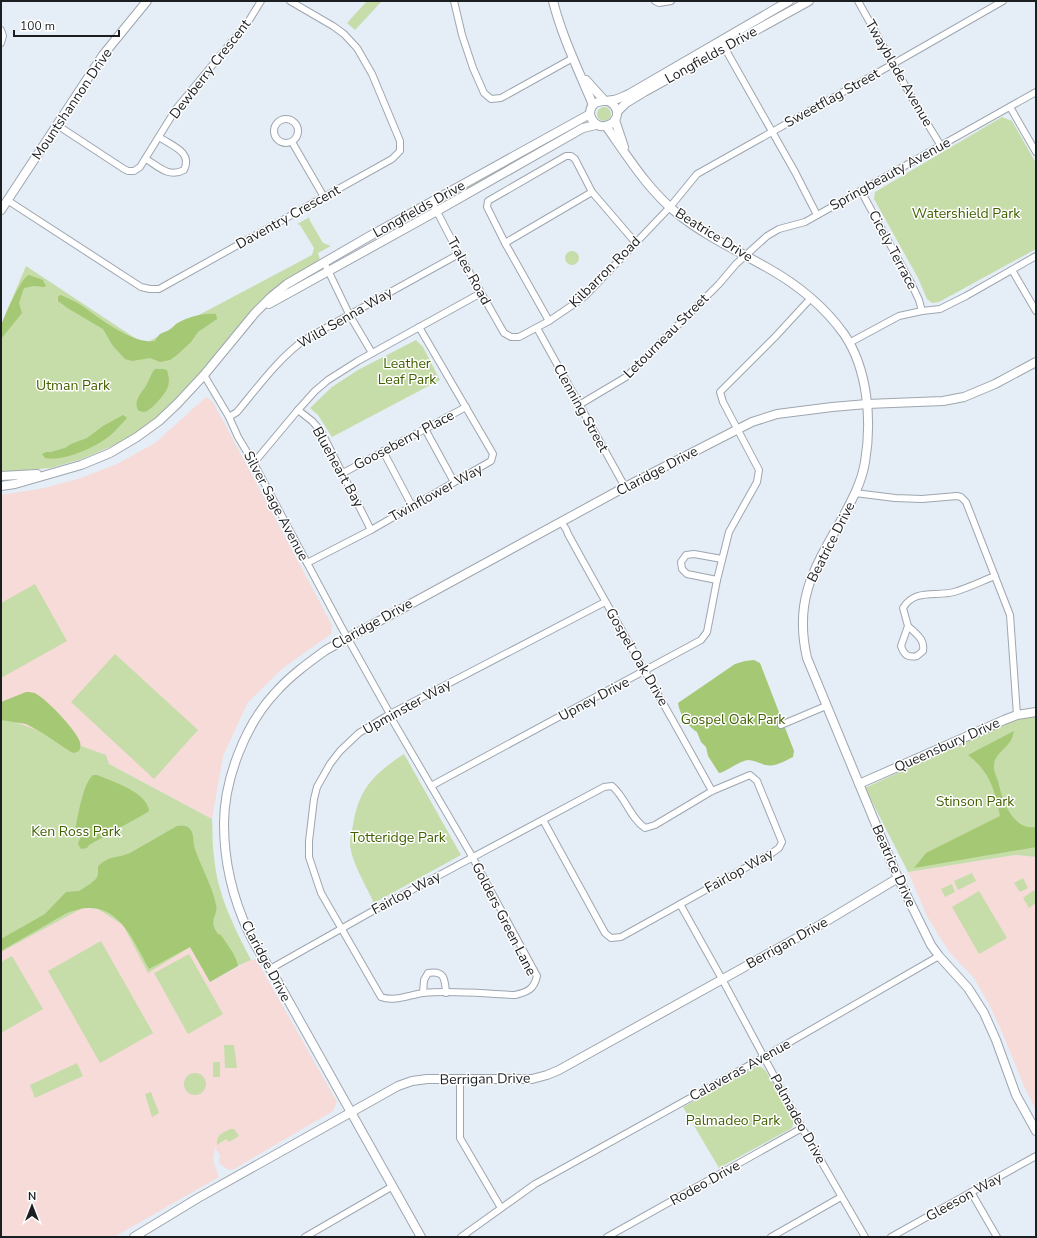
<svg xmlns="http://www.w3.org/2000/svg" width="1037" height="1238" font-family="'Nunito Sans',sans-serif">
  <rect width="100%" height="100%" fill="#e5edf7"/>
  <g fill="#f6dbd9">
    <path d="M 206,397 L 213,402 L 332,625 L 331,634 L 283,668 L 248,702 L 223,756 L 212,819 L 109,764 L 1,935 L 1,495 L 44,488 L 81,478 L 117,464 L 155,443 Z"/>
    <path d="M 1015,855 L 1036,857 L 1035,1108 L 1024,1086 L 1002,1032 L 990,1006 L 974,978 L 951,954 L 939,936 L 927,916 L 908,872 Z"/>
    <path d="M 88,908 L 102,910 L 190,946 L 210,982 L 250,960 L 256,959 L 337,1102 L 333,1111 L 234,1169 L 228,1170 L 220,1164 L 219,1161 L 220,1156 L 215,1147 L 213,1160 L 219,1177 L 114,1237 L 1,1237 L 1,951 L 74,910 Z"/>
  </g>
  <g fill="#c6ddaa">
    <path d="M 367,1 L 382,1 L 355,30 L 347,23 Z"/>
    <circle cx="604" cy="114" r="7"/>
    <path d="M 1002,117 L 1012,121 L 1036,163 L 1036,249 L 939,302 L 932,303 L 927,299 L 918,278 L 874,199 L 875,192 Z"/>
    <path d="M 573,128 L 574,129 L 467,190 L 466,188 L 477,179 Z"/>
    <path d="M 425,209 L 429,210 L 428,211 L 406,222 L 405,220 Z"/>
    <path d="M 310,217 L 309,219 L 323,243 L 331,246 L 318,253 L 320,260 L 284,281 L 269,295 L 187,388 L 160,416 L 138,432 L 110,447 L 82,459 L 51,468 L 1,472 L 1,325 L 26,266 L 144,344 L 312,255 L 314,248 L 300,225 L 297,224 Z"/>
    <circle cx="572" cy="258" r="7"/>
    <path d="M 416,340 L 423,347 L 440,380 L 332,437 L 318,415 L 310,408 L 332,387 L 358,370 Z"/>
    <path d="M 35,584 L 67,641 L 1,678 L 1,603 Z"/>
    <path d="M 115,654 L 198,730 L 154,779 L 71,702 Z"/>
    <path d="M 1036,716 L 1036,857 L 1015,855 L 908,872 L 865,788 L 987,731 L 1011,721 Z"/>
    <path d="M 1,717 L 106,755 L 109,764 L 212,819 C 213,831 212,844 214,856 C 217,894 234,927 251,960 L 211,978 L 190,947 L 148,973 L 123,925 L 90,904 L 1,952 Z"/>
    <path d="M 404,754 L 461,855 L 374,903 C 367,888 350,859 350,843 C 350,837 352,831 353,825 C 359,788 374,774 404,754 Z"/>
    <path d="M 972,873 L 976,881 L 958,890 L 954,881 Z"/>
    <path d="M 1023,878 L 1028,888 L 1020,892 L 1014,883 Z"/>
    <path d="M 952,884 L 955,892 L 945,897 L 941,889 Z"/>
    <path d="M 1034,890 L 1036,894 L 1036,903 L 1029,908 L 1023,898 Z"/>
    <path d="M 979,891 L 1007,938 L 979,954 L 952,907 Z"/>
    <path d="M 101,941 L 153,1033 L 100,1063 L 48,971 Z"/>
    <path d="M 189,954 L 223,1014 L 188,1034 L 154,973 Z"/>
    <path d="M 12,956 L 43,1009 L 1,1033 L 1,962 Z"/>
    <path d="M 224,1045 L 234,1045 L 237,1068 L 225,1068 Z"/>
    <rect x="213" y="1062" width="7" height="15"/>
    <path d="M 77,1063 L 83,1076 L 35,1098 L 30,1085 Z"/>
    <path d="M 756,1067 L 761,1067 L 765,1070 L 795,1119 L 792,1128 L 719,1168 L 683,1107 Z"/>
    <circle cx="195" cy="1084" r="11"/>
    <path d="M 151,1092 L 159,1113 L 152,1117 L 145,1094 Z"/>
    <path d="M 230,1129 L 234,1129 L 239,1136 L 229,1142 L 226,1139 L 217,1145 C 216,1135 222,1133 230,1129 Z"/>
  </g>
  <g fill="#a4c874">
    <path d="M 29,275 L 43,280 L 46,286 L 44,287 L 34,286 L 24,288 L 19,303 L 22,313 L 1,339 C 1,335 0,330 1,326 C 4,317 21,277 29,275 Z"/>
    <path d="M 61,295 C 67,298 75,301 81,305 C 98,317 133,345 155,341 C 160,332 161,334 169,330 C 172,328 174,326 176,324 C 187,317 203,313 216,314 L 217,319 L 198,332 L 191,342 L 177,355 L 170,360 L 160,362 L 150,358 L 132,361 L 125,359 L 113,346 L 103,329 L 69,309 L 58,301 L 58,296 Z"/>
    <path d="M 155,369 L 164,369 L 167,370 C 169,377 170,383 167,389 C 165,394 150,412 144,412 C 143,412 139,411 138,410 C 133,399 143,392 147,384 C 150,378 151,374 155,369 Z"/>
    <path d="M 123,415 L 126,417 L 127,418 C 122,423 118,428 114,432 C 100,446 64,462 45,458 L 42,454 L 46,452 L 51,452 L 65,448 L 71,444 L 87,438 L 103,426 Z"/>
    <path d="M 754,660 L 760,663 L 794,751 L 793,757 C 785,761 775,767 766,765 C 760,764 755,760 748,760 C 739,761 726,772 719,773 L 708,756 L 706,747 L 701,742 L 697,732 C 688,727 679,713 678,703 L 735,664 L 745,661 Z"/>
    <path d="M 26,692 C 30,692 34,692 38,695 C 48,701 76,730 80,742 C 81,745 80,748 79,751 L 74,753 L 71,752 L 41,732 L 26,724 L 1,720 L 1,702 Z"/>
    <path d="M 1014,731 C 1013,734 1013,737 1011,740 C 1007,748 994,755 994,765 C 993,770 996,776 998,781 C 1002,799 1012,831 1036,827 L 1036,847 L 914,868 L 926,853 L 1000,816 C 995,790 990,772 968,755 Z"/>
    <path d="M 93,775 L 97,775 C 112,781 146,792 149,810 L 148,812 L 89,845 L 87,848 L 81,849 L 79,846 L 78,843 L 80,839 L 76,830 L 76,825 C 79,812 83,784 93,775 Z"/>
    <path d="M 177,826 C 181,826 186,825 189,828 C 194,832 193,840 194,846 C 200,866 212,884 216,905 C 219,916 207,919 218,934 L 221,935 C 227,944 237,957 238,966 L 210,982 L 190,947 L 149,969 C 130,934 114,892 65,914 L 1,951 L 1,939 L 45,914 L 66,892 L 79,891 L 90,884 L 96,879 L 98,875 L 98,867 C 106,856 119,858 130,853 Z"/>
  </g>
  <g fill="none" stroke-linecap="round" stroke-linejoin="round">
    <g stroke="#9ea6af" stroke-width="8">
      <g id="street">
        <path d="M 454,1 L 462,35 L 473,68 L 484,93 L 491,99 L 501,98 L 573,58"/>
        <path d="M 655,1 L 659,3 L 671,1"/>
        <path d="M 858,1 L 916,105 L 941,146"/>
        <path d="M 1,30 L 3,36 L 1,43"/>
        <path d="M 723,45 L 795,172 L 817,215"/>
        <path d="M 1010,107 L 1036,152"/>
        <circle cx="286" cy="131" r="12"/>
        <path d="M 57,125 L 124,169 L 128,171 L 134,171 L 140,167 L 176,109 L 248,22 L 261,1"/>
        <path d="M 292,142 L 324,197"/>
        <path d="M 146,159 C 159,167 169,178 184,170 C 193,152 172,146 159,137"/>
        <path d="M 861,191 L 911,283 L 919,300 L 922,311"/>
        <path d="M 7,200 L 141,287 L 150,289 L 159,289 L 392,159 L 400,151 L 400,141 L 372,74 L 357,48 L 344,34 L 333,26 L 290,1"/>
        <path d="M 432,202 L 459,254 L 504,333 L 511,337 L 519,337 L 549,321 L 577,302 L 586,295 L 670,207 L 697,174 L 893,64 L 1003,1"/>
        <path d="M 505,243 L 592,192"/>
        <path d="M 324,262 L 349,314 L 372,353"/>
        <path d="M 1012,270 L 1036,311"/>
        <path d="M 549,321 L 505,243 L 487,207 L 488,201 L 566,156 L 571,156 L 575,159 L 592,192 L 635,242"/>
        <path d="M 537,328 L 625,487"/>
        <path d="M 849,343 L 899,316 L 922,311 L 940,309 L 966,296 L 1036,256"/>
        <path d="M 204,375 L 229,417 L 238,437 L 253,462 L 343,630 L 390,714 L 393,721 L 469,851 L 537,976 C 534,989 528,992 515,995 C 485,994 453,990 423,993 C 409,995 394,1002 381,997 L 321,893 L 309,857 L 309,841 L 314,799 L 317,787 L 330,764 L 340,751 L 359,733 L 390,714 L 605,602"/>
        <path d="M 579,405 L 626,377 L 719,284 L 736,264 L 767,236 L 779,229 L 805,222 L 1036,92"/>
        <path d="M 298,410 L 312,421 L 321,431 L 371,530"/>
        <path d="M 229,417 L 237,412 C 258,387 277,360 304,340 L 459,254"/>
        <path d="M 425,429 L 454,482"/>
        <path d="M 383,451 L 412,506"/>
        <path d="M 253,462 L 257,459 L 298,410 L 315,391 L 328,380 L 358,361 L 481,293"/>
        <path d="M 343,473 L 466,407"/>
        <path d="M 855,493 L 895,498 L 922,499 L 957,496 L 961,497 L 966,502 L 1010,615 L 1017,715"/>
        <path d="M 561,522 L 566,529 L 568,534 C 615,620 665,705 712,791"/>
        <path d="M 307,563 L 371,530 L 491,461 L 493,454 L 489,447 L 419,327"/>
        <path d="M 717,580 L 687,574 L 682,569 L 681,562 L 686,555 L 694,554 L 722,559"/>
        <path d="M 908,626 C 916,634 925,639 923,651 L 917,656 C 908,658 904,655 901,646 L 908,626 L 903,608 C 915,588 936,597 954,592 C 968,588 982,581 995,576"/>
        <path d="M 781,725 L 826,706"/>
        <path d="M 431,786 L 701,640 L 707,632 L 717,580 L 729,532 L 757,482 L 759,470 L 723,402 L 720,392 L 775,337 L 811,298"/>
        <path d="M 680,904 L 722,979 L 802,1128 L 865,1237"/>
        <path d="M 270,969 L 378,908 L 604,787 L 612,786 C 626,798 630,818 645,828 L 655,825 L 712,791 L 750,775 L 757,781 L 782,842 L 779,848 L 772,853 L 621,937 L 611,938 L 605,933 L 543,820"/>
        <path d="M 423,993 L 424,980 L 428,973 C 445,970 445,980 446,993"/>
        <path d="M 460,1079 L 460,1138 L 501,1208"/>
        <path d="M 971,1192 L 997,1237"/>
        <path d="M 305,1237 L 393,1186"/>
        <path d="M 461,1237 L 535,1184 L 764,1057 L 939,956"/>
        <path d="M 607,1237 L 802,1128"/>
        <path d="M 771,1237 L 841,1197"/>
        <path d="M 891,1237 L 1036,1156"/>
      </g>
    </g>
    <g stroke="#9ea6af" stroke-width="10">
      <g id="secondary">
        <path d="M 553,1 C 562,37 579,71 593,105"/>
        <path d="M 586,80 L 604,100"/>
        <path d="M 608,101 C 624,109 617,128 600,126 C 595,124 591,120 590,114 C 590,98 605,102 614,100 C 619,99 624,96 629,94 L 789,1"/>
        <path d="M 617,112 L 626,103 L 644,92 L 809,1"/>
        <path d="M 615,120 L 624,147"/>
        <path d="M 606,126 C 628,157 648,190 678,214 C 704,235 736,250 766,267 C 795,283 824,306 844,334 C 868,369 872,421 865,462 C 862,481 853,498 844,515 C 816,566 793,597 807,658 L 898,878 L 931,945 L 939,956 L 968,988 L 984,1013 L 996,1040 L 1016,1095 L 1036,1131"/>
        <path d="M 1,210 L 103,55 L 147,1"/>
        <path d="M 269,304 L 437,211 L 583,128 L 596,125"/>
        <path d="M 1,476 L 37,474"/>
        <path d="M 1,486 L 15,484 L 81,465 L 110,453 L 137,437 L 159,421 L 177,404 L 204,375 L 255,313 L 271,297 L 287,284 L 368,237 L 590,114"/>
        <path d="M 859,784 L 1004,720 L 1017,715 L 1036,712"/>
        <path d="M 134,1237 L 198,1198 L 398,1086 L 412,1081 L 427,1079 L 532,1079 L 547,1075 L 559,1070 L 820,925 L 898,878"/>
        <path d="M 421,1237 L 274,975 C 265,961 256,948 249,933 C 233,899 224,861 224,824 C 224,780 245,725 275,693 C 290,676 308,663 326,650 L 625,487 L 752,422 L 777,414 L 832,407 L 867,404 L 943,401 L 964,397 L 995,384 L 1036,362"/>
      </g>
    </g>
    <use href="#street" stroke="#fff" stroke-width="6"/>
    <use href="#secondary" stroke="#fff" stroke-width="8"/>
  </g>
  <g text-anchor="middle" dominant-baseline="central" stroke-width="3" stroke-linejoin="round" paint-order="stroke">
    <g font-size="14" fill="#1c1f22" stroke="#fff">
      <text transform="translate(711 55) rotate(-29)">Longfields Drive</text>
      <text transform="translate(210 69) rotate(-52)">Dewberry Crescent</text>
      <text transform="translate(899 73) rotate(60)">Twayblade Avenue</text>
      <text transform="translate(832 98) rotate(-29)">Sweetflag Street</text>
      <text transform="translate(72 104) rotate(-56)">Mountshannon Drive</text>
      <text transform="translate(890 174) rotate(-29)">Springbeauty Avenue</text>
      <text transform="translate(419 209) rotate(-29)">Longfields Drive</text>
      <text transform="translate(288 217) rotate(-29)">Daventry Crescent</text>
      <text transform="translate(714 235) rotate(32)">Beatrice Drive</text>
      <text transform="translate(893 250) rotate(62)">Cicely Terrace</text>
      <text transform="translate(469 271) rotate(61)">Tralee Road</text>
      <text transform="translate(605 272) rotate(-45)">Kilbarron Road</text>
      <text transform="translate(345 318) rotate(-30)">Wild Senna Way</text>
      <text transform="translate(666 336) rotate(-45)">Letourneau Street</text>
      <text transform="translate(581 408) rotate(61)">Clenning Street</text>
      <text transform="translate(404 440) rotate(-28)">Gooseberry Place</text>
      <text transform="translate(338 467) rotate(61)">Blueheart Bay</text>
      <text transform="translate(657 471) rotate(-28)">Claridge Drive</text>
      <text transform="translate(436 493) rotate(-29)">Twinflower Way</text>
      <text transform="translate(276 506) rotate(62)">Silver Sage Avenue</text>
      <text transform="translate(831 542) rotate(-63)">Beatrice Drive</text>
      <text transform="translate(372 624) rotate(-29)">Claridge Drive</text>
      <text transform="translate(637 657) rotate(60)">Gospel Oak Drive</text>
      <text transform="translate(594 699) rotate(-28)">Upney Drive</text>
      <text transform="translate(407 707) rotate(-29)">Upminster Way</text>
      <text transform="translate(947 745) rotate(-24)">Queensbury Drive</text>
      <text transform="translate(894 866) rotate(66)">Beatrice Drive</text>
      <text transform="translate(739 871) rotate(-29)">Fairlop Way</text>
      <text transform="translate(406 893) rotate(-28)">Fairlop Way</text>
      <text transform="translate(504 919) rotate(63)">Golders Green Lane</text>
      <text transform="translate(787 943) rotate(-29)">Berrigan Drive</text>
      <text transform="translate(266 961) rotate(62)">Claridge Drive</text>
      <text transform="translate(740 1070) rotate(-29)">Calaveras Avenue</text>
      <text transform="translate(485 1079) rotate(-1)">Berrigan Drive</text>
      <text transform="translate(798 1119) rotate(61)">Palmadeo Drive</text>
      <text transform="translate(705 1183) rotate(-29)">Rodeo Drive</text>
      <text transform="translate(964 1197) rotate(-29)">Gleeson Way</text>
    </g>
    <g font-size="14" fill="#426000" stroke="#fff">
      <text x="966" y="213">Watershield Park</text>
      <text x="407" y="363">Leather<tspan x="407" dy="16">Leaf Park</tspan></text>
      <text x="73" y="385">Utman Park</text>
      <text x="733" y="719">Gospel Oak Park</text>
      <text x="975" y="801">Stinson Park</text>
      <text x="76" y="831">Ken Ross Park</text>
      <text x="398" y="837">Totteridge Park</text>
      <text x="733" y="1120">Palmadeo Park</text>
    </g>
  </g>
  <rect width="1037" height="1238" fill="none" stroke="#1c1f22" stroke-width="4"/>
  <g transform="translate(32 1206)" stroke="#ffffff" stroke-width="3" paint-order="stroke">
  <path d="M0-3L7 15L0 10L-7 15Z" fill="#1c1f22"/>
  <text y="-6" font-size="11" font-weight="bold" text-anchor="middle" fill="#1c1f22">N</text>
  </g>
  <path d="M14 30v6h105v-6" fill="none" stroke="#1c1f22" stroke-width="2"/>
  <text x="20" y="30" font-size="12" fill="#1c1f22" stroke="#ffffff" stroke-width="3" paint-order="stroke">100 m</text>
</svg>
